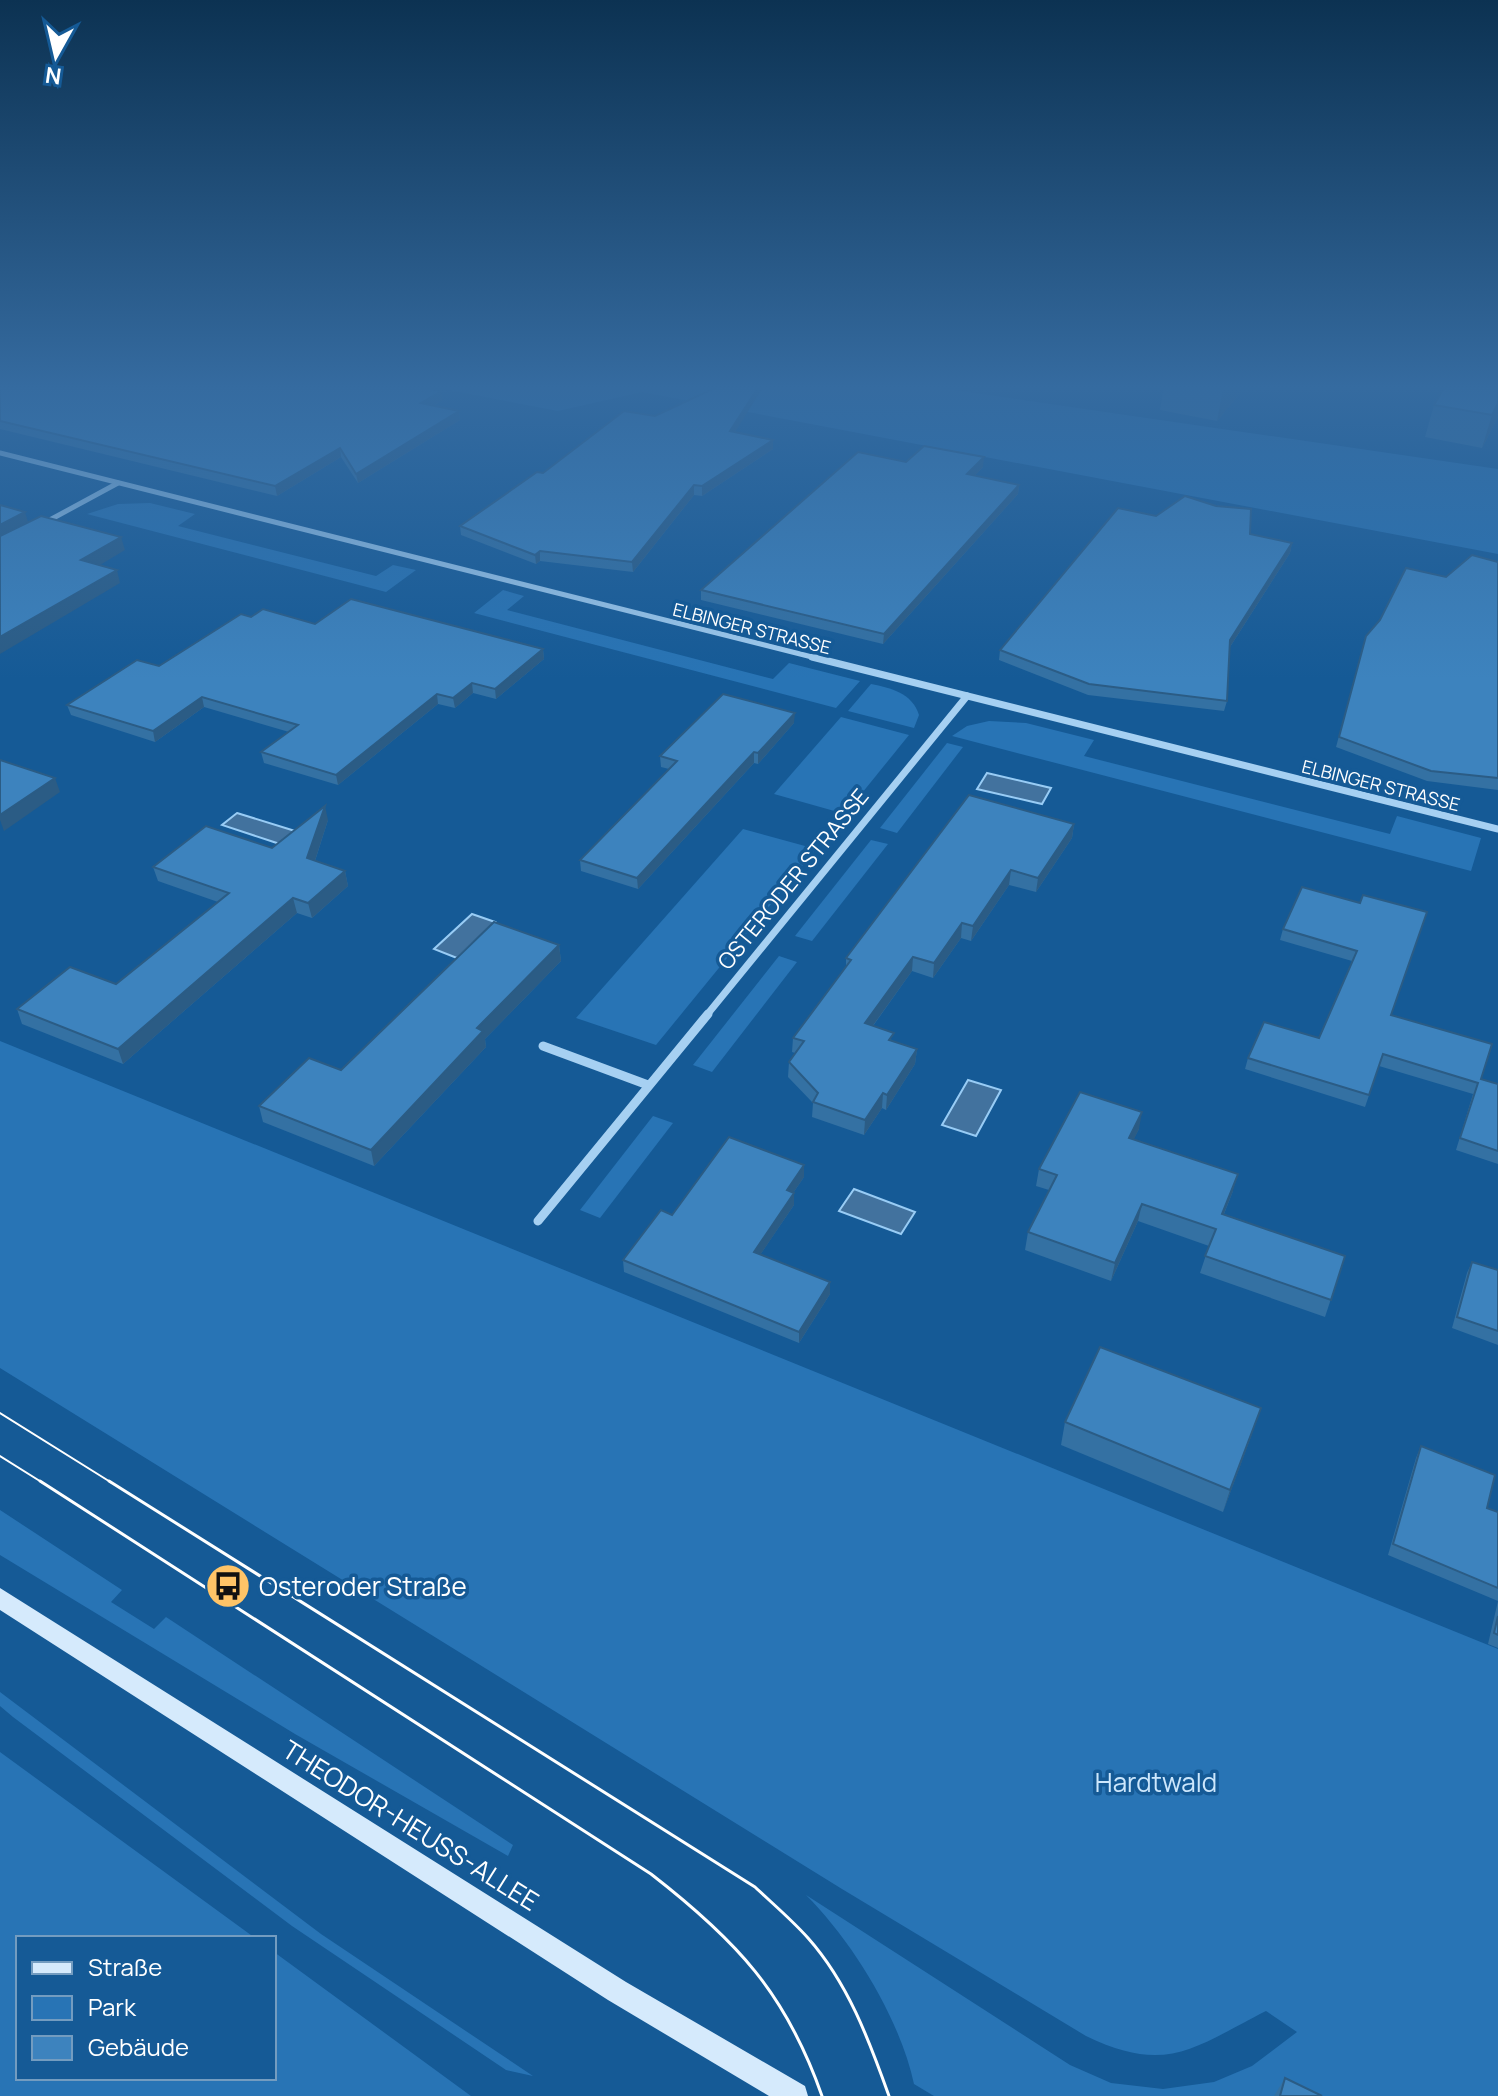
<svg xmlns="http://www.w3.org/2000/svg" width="1498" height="2096" font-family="Manrope,sans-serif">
  <rect width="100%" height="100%" fill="#155a96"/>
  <g fill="#2874b5">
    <path d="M 428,386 L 927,386 L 1498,469 L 1498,554 L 642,392 L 558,411 Z"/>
    <path d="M 150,503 L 195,514 L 178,526 L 376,576 L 393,565 L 416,570 L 386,592 L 87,514 L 118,504 Z"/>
    <path d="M 503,590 L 524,596 L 507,610 L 773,679 L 789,663 L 860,681 L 836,708 L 474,613 Z"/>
    <path d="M 871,684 C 891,688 912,693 919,715 L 914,728 L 848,711 Z"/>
    <path d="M 841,717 L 909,735 L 845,814 L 774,794 Z"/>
    <path d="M 989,721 L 1026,723 L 1094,740 L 1084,756 L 1390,834 L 1397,816 L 1481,838 L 1471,871 L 952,736 L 967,726 Z"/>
    <path d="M 947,743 L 963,747 L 897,833 L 880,828 Z"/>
    <path d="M 743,829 L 816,849 L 656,1045 L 576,1018 Z"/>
    <path d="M 871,840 L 888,844 L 812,941 L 795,936 Z"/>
    <path d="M 779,956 L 797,962 L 712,1072 L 693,1065 Z"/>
    <path d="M 0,1041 L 1498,1649 L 1498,2096 L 934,2096 L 914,2084 C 900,2019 853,1942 806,1895 L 1070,2065 L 1111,2083 L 1163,2089 L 1214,2082 L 1252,2066 L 1297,2032 L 1266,2011 C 1193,2048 1167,2075 1086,2036 L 842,1889 L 0,1368 Z"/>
    <path d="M 653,1116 L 673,1123 L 600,1218 L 580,1210 Z"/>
    <path d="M 0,1510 L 122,1590 L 111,1602 L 154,1629 L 166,1617 L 513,1845 L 508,1856 L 295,1734 L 0,1555 Z"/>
    <path d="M 0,1692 L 321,1934 L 533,2076 L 506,2070 L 292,1926 L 13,1717 L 0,1706 Z"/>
    <path d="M 0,1752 L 255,1938 L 18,1938 L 18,2078 L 274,2078 L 274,1952 L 471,2096 L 0,2096 Z"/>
  </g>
  <g fill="#42729e" stroke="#98ccf5" stroke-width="2">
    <path d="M 987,773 L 1051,788 L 1042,804 L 977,789 Z"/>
    <path d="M 237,813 L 295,831 L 280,844 L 222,825 Z"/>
    <path d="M 472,914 L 495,922 L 457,958 L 434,949 Z"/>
    <path d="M 968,1080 L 1001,1090 L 976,1136 L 942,1125 Z"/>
    <path d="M 854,1189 L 915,1212 L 901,1234 L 839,1211 Z"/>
  </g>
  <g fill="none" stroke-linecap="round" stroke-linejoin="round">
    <g stroke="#a6d0f2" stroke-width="5">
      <path d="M 0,453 L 820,659"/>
      <path d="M 46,522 L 118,483"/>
    </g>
    <g stroke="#a6d0f2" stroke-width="7">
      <path d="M 812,657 L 1498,829"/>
      <path d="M 706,1016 L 967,696"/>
    </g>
    <g stroke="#a6d0f2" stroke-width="9">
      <path d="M 543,1046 L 648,1085"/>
      <path d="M 538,1221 L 708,1014"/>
    </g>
    <path fill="#d5eafc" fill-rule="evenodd" d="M 0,1588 L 626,1982 L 805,2086 L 808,2096 L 769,2096 L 608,2000 L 0,1610 Z"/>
    <g stroke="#fff" stroke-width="2">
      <path d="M 0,1413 L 112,1483"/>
      <path d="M 0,1456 L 43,1483"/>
    </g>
    <g stroke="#fff" stroke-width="3">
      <path d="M 40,1481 L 651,1874 C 736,1940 786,1993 822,2096"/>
      <path d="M 109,1481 L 755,1887 C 773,1904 792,1920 808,1938 C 848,1983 869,2040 889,2096"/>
    </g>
  </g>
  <g fill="#3471a3">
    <path d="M 0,386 L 443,400 L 433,406 L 459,411 L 460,420 L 358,483 L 341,457 L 277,496 L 0,429 Z"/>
    <path d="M 1164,386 L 1246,386 L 1217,421 L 1160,410 Z"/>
    <path d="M 1498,386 L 1498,417 L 1482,448 L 1425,437 L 1434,405 Z"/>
    <path d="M 735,432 L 773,449 L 702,496 L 694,495 L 633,572 L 540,561 L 536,564 L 461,535 L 460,526 Z"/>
    <path d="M 906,462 L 983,467 L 974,476 L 1019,485 L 1018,494 L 883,644 L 701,600 L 701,590 Z"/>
    <path d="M 1250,534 L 1292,543 L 1290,553 L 1230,647 L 1227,701 L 1224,711 L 1088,695 L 999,660 L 1000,650 Z"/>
    <path d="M 1498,562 L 1498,790 L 1427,781 L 1336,747 L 1366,636 L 1446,577 Z"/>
    <path d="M 251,617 L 543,649 L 544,659 L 496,699 L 473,693 L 455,708 L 438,704 L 338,785 L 264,763 L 261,752 L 289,732 L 204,707 L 155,742 L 71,715 L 67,705 L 159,666 Z"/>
    <path d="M 794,723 L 758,764 L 754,763 L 638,889 L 581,871 L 580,860 L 669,769 L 661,767 L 660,756 Z"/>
    <path d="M 328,820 L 315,861 L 345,871 L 348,886 L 312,918 L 297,913 L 123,1064 L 22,1024 L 17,1009 L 116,984 L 218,902 L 158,881 L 153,867 L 272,848 Z"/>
    <path d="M 1074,824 L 1072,838 L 1036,892 L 1009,885 L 971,941 L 961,938 L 933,978 L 912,971 L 873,1026 L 893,1041 L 917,1049 L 915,1064 L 886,1110 L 882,1108 L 864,1135 L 812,1117 L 813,1103 L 788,1077 L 789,1062 L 795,1053 L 792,1052 L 793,1038 L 846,967 L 846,958 Z"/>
    <path d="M 1360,903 L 1392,1015 L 1481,1079 L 1498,1084 L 1498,1164 L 1456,1150 L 1473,1094 L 1379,1066 L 1365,1107 L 1245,1069 L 1248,1058 L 1319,1038 L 1352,961 L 1280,940 L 1283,929 Z"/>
    <path d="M 559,945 L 561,961 L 485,1039 L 486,1047 L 374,1166 L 263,1122 L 259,1106 L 341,1070 Z"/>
    <path d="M 1139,1129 L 1133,1140 L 1233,1191 L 1224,1214 L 1345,1256 L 1325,1317 L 1200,1273 L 1209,1246 L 1138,1221 L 1111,1281 L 1025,1250 L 1028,1232 L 1049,1190 L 1036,1186 L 1039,1169 Z"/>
    <path d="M 804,1177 L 793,1193 L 794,1193 L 794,1205 L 760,1255 L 830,1294 L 799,1343 L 624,1272 L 623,1260 L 672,1215 Z"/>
    <path d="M 1472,1262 L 1498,1270 L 1498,1345 L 1452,1328 L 1467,1273 Z"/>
    <path d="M 1065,1422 L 1253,1431 L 1223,1512 L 1061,1445 Z"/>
    <path d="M 1421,1446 L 1487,1508 L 1498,1512 L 1498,1648 L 1488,1644 L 1498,1601 L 1388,1555 L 1416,1458 Z"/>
    <path d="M 1285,2078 L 1322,2096 L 1274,2096 Z"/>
  </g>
  <g fill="#2b5c85">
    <path d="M 759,386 L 764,386 L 730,440 L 730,431 Z"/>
    <path d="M 1226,386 L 1246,386 L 1217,421 L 1223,389 Z"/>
    <path d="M 441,391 L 443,400 L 422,412 L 421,403 Z"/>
    <path d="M 1498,403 L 1498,417 L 1482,448 L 1492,415 Z"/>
    <path d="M 459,411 L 460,420 L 358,483 L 356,474 Z"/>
    <path d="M 773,440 L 773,449 L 702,496 L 702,486 Z"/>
    <path d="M 340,448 L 341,457 L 277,496 L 275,486 Z"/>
    <path d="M 984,457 L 983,467 L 967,484 L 967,474 Z"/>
    <path d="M 694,485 L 694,495 L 633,572 L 632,562 Z"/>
    <path d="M 1019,485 L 1018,494 L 883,644 L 884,634 Z"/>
    <path d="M 25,512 L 29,525 L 0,541 L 0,525 Z"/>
    <path d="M 121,537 L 125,550 L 85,574 L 81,560 Z"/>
    <path d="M 1292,543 L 1290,553 L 1228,650 L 1230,640 Z"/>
    <path d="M 540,551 L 540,561 L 536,564 L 535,555 Z"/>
    <path d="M 117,570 L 120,583 L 0,654 L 0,637 Z"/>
    <path d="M 543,649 L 544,659 L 496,699 L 495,689 Z"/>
    <path d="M 472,683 L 473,693 L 455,708 L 453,698 Z"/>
    <path d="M 437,694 L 438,704 L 338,785 L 336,775 Z"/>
    <path d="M 202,697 L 204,707 L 155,742 L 153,731 Z"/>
    <path d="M 795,713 L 794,723 L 758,764 L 758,753 Z"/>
    <path d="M 754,752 L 754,763 L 638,889 L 637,878 Z"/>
    <path d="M 55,778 L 60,792 L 4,831 L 0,820 L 0,815 Z"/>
    <path d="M 325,806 L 328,820 L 311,873 L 307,858 Z"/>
    <path d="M 1074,824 L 1072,838 L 1036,892 L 1038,878 Z"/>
    <path d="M 1011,870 L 1009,885 L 971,941 L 973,926 Z"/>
    <path d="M 345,871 L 348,886 L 312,918 L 308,903 Z"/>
    <path d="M 293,898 L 297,913 L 123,1064 L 118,1049 Z"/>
    <path d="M 962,923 L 961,938 L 933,978 L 934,963 Z"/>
    <path d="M 559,945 L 561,961 L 485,1039 L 486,1047 L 374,1166 L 371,1150 L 477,1028 Z"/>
    <path d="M 913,957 L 912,971 L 864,1038 L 865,1023 Z"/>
    <path d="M 917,1049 L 915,1064 L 886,1110 L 887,1095 Z"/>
    <path d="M 883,1093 L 882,1108 L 864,1135 L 865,1120 Z"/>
    <path d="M 1142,1112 L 1139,1129 L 1126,1156 L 1129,1138 Z"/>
    <path d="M 804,1165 L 804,1177 L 787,1202 L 787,1190 Z"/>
    <path d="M 1238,1174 L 1233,1191 L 1217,1231 L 1222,1214 Z"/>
    <path d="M 794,1193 L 794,1205 L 754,1264 L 754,1252 Z"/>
    <path d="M 1142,1204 L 1138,1221 L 1111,1281 L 1115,1263 Z"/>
    <path d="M 830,1282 L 830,1294 L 799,1343 L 799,1332 Z"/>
    <path d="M 1261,1408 L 1253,1431 L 1223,1512 L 1230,1490 Z"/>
  </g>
  <g fill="#3d83be" stroke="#2b5c85" stroke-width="2">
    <path d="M 0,386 L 416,386 L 441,391 L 421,403 L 459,411 L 356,474 L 340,448 L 275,486 L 0,421 Z"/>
    <path d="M 719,386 L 759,386 L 730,431 L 773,440 L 702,486 L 694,485 L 632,562 L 540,551 L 535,555 L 460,526 L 537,472 L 543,473 L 624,411 L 655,416 Z"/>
    <path d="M 1203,386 L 1226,386 L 1223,389 Z"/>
    <path d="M 1445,386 L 1498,386 L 1498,403 L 1492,415 L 1434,405 Z"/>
    <path d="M 924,446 L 984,457 L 967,474 L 1019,485 L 884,634 L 701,590 L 858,452 L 906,462 Z"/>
    <path d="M 1185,496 L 1216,506 L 1251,509 L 1250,534 L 1292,543 L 1230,640 L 1227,701 L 1089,684 L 1000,650 L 1118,508 L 1156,516 Z"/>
    <path d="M 0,505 L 25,512 L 0,525 Z"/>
    <path d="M 41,516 L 121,537 L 81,560 L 117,570 L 0,637 L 0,536 Z"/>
    <path d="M 1472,555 L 1498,562 L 1498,778 L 1431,771 L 1339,737 L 1366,636 L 1380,620 L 1406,568 L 1446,577 Z"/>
    <path d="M 351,599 L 543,649 L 495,689 L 472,683 L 453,698 L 437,694 L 336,775 L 261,752 L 298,725 L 202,697 L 153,731 L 67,705 L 137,660 L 159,666 L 241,614 L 251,617 L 263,609 L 315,624 Z"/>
    <path d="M 723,694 L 795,713 L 758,753 L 754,752 L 637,878 L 580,860 L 677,761 L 660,756 Z"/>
    <path d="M 0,760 L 55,778 L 0,815 Z"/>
    <path d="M 969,795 L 1074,824 L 1038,878 L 1011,870 L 973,926 L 962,923 L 934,963 L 913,957 L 865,1023 L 894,1033 L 889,1040 L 917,1049 L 887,1095 L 883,1093 L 865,1120 L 813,1102 L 818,1093 L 789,1062 L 804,1041 L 793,1038 L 851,960 L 846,958 Z"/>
    <path d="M 325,806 L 307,858 L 345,871 L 308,903 L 293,898 L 118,1049 L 17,1009 L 70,967 L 116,984 L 229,893 L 153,867 L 206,826 L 272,848 Z"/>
    <path d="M 1302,887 L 1360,903 L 1363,895 L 1427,912 L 1391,1015 L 1492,1044 L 1481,1079 L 1498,1084 L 1498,1151 L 1460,1138 L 1478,1083 L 1383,1054 L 1369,1095 L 1248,1058 L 1264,1022 L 1319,1038 L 1357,951 L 1283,929 Z"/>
    <path d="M 494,922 L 559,945 L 477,1028 L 483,1031 L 371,1150 L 259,1106 L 309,1058 L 341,1070 Z"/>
    <path d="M 1080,1092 L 1142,1112 L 1129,1138 L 1238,1174 L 1222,1214 L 1345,1256 L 1331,1300 L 1205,1256 L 1216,1229 L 1142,1204 L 1115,1263 L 1028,1232 L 1057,1175 L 1039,1169 Z"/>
    <path d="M 729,1137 L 804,1165 L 787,1190 L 794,1193 L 754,1252 L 830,1282 L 799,1332 L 623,1260 L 661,1210 L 672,1215 Z"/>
    <path d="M 1472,1262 L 1498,1270 L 1498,1331 L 1457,1317 Z"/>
    <path d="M 1100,1347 L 1261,1408 L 1230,1490 L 1065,1422 Z"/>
    <path d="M 1421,1446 L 1495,1475 L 1487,1508 L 1498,1512 L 1498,1588 L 1393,1544 Z"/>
    <path d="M 1498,1616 L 1498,1635 L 1494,1633 Z"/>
    <path d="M 1285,2078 L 1322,2096 L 1280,2096 Z"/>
  </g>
  <linearGradient id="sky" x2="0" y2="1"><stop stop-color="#0c3252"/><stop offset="0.57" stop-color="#356ba0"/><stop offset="1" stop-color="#356ba0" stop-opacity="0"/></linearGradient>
  <rect width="1498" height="679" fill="url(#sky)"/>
  <defs>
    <g id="bus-disc" transform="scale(2.3)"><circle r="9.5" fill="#ffc467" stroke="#155a96"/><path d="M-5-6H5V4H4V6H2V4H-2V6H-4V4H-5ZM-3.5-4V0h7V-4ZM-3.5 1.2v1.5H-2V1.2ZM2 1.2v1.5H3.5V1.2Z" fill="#111"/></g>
  </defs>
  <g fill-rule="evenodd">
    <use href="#bus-disc" x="228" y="1586"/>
  </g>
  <g text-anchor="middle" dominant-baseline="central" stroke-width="7" stroke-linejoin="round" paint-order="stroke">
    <g font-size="18" fill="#fff" stroke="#155a96">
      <text transform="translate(752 628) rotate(14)">ELBINGER STRASSE</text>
      <text transform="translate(1381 785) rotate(14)">ELBINGER STRASSE</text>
    </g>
    <g font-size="22" fill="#fff" stroke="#155a96">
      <text transform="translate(793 879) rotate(-51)">OSTERODER STRASSE</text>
    </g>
    <g font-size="26" fill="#fff" stroke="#155a96" text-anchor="start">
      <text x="259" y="1586">Osteroder Straße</text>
    </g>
    <g font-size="26" fill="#cde7fc" stroke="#155a96">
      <text x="1156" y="1782">Hardtwald</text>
    </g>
    <g font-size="26" fill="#fff" stroke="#155a96">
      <text transform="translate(411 1825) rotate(32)">THEODOR-HEUSS-ALLEE</text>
    </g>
  </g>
  <rect x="16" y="1936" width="260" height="144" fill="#155a96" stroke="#739cc0" stroke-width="2"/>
  <rect x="32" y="1962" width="40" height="12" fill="#d5eafc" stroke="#739cc0" stroke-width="2"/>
  <text x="88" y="1976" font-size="24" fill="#ffffff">Straße</text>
  <rect x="32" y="1996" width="40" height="24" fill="#2874b5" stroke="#739cc0" stroke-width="2"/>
  <text x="88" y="2016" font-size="24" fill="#ffffff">Park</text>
  <rect x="32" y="2036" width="40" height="24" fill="#3d83be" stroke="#739cc0" stroke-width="2"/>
  <text x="88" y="2056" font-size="24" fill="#ffffff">Gebäude</text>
  <g transform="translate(56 56) rotate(188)" stroke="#155a96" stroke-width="6" paint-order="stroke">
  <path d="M0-6L14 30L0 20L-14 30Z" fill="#ffffff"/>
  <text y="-12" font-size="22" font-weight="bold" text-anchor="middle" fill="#ffffff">N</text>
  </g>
</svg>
